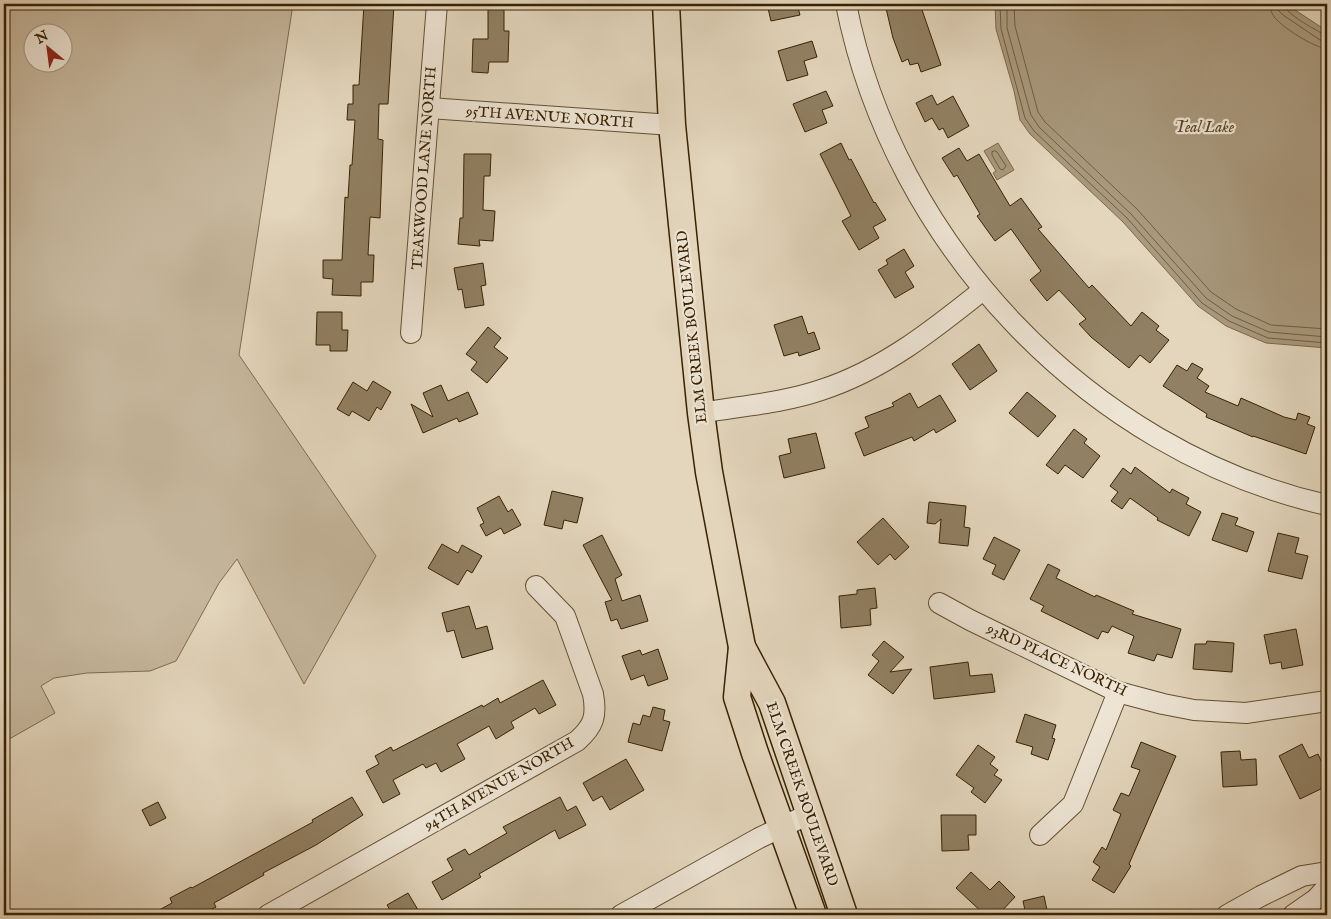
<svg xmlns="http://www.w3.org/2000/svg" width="1331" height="919" font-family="'IM FELL English',serif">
  <rect width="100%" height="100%" fill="#e3d6bd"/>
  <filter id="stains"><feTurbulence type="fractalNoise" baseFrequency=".004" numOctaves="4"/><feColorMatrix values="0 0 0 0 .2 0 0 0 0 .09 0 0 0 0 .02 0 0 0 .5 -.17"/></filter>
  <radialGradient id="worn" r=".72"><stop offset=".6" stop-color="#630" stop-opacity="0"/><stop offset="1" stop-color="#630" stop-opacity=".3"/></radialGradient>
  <path fill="#c6b79d" stroke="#7f6c4f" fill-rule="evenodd" d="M 4,4 L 293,4 L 239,355 L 376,556 L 304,684 L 237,559 L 219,583 L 176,661 L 150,671 L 87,673 L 54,678 L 41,686 L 55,713 L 4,742 ZM 32,32 L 62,32 L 62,62 L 32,62 Z"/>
  <g fill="#a9997d" stroke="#7c694b">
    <path d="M 995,4 L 1286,4 L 1327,31 L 1327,348 L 1266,343 L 1226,326 L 1198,306 L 1123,222 L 1030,134 L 1020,120 L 1014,91 L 996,29 Z"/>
    <path d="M 998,143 L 1014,170 L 997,180 L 993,173 L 996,171 L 984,151 Z"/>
  </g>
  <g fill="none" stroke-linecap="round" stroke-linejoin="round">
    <g stroke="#705e3f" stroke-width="1">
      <path d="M 1000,4 L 1001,29 L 1025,118 L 1034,131 L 1127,218 L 1202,303 L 1229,321 L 1268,338 L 1327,343"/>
      <path d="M 1007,4 L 1007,28 L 1031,115 L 1039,127 L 1131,214 L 1206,298 L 1232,316 L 1269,332 L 1327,337"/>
      <path d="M 1014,4 L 1015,26 L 1038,112 L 1045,122 L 1137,209 L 1211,292 L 1236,309 L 1271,325 L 1327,329"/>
      <path d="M 1270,4 C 1270,8 1271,12 1273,15 C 1279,26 1315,48 1327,49"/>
      <path d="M 1277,4 L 1278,10 L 1283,15 L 1320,40 L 1327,41"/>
      <path d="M 1284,4 C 1285,14 1313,28 1323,34 L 1327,35"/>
      <path d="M 995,151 L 997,152 L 1006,166 L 1003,170 L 1000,169 L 992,155 L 992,152 Z"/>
    </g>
  </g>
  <g fill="#918063" stroke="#382201">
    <path d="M 364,4 L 394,4 L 388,104 L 379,104 L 378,139 L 383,140 L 380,218 L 370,217 L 368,255 L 374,255 L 373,282 L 361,282 L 361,296 L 332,295 L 333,279 L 323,278 L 323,260 L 342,260 L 345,197 L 348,198 L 350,165 L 352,165 L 355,120 L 347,120 L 348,104 L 353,104 L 353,85 L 359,85 Z"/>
    <path d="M 488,4 L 504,4 L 504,31 L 509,31 L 508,62 L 489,62 L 488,73 L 472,72 L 473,39 L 488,39 Z"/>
    <path d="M 767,4 L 797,4 L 800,15 L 771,21 Z"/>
    <path d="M 885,4 L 920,4 L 941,65 L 921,72 L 918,63 L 910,65 L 908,59 L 902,62 L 893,38 Z"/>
    <path d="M 812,41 L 817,57 L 804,61 L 808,75 L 787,81 L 778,51 Z"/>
    <path d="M 826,91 L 833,106 L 822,110 L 827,123 L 805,132 L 793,104 Z"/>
    <path d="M 932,95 L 937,105 L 953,96 L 969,126 L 948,138 L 943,128 L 939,130 L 932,118 L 925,122 L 916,103 Z"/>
    <path d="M 841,143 L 849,160 L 851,159 L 874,203 L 875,202 L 886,220 L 873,227 L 879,238 L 859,250 L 842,221 L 851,216 L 820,154 Z"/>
    <path d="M 959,148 L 967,161 L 979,154 L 1010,206 L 1021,198 L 1042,227 L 1038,229 L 1089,288 L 1092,285 L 1131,326 L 1142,312 L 1159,326 L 1156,330 L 1169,340 L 1150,363 L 1140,355 L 1129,368 L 1091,337 L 1079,324 L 1086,319 L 1059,290 L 1047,301 L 1030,280 L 1041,271 L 1011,229 L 995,241 L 977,216 L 980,214 L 957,175 L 954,177 L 942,158 Z"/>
    <path d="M 464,154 L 491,154 L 490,176 L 484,176 L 483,210 L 495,211 L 493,241 L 479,240 L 480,246 L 458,244 L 460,218 L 463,218 Z"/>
    <path d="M 904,249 L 914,266 L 905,272 L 914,287 L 895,298 L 878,270 L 888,264 L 886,260 Z"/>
    <path d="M 483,263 L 486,285 L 481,286 L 484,305 L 465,308 L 462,289 L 458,290 L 454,268 Z"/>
    <path d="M 317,312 L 342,312 L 342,330 L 348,330 L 347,351 L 330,351 L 330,345 L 316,345 Z"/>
    <path d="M 802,316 L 808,334 L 814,332 L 820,349 L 799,356 L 798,352 L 784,356 L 774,325 Z"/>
    <path d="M 488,327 L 501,338 L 494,347 L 508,358 L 487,383 L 471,370 L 477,362 L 466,354 Z"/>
    <path d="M 979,344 L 997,371 L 970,390 L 952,364 Z"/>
    <path d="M 1192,363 L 1203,369 L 1197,378 L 1209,386 L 1205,392 L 1238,406 L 1241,398 L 1284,417 L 1296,420 L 1298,413 L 1310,417 L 1307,424 L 1315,427 L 1306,454 L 1253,436 L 1253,437 L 1206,417 L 1207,414 L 1163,386 L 1177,365 L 1187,371 Z"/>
    <path d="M 373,381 L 391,392 L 381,410 L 377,407 L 369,421 L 352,411 L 349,416 L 337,409 L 353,382 L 367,391 Z"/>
    <path d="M 441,385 L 448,401 L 468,392 L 478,414 L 459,422 L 457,418 L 423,433 L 411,404 L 433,417 L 423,393 Z"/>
    <path d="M 1027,392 L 1056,416 L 1038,437 L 1009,413 Z"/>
    <path d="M 910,393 L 918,408 L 940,395 L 956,421 L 936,433 L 934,429 L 914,441 L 912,437 L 864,456 L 855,433 L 869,427 L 865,417 L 894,406 L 892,403 Z"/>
    <path d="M 1074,429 L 1087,439 L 1084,443 L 1100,456 L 1083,478 L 1065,465 L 1058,474 L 1046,465 Z"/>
    <path d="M 816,433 L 825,468 L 784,478 L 779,456 L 791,453 L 788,439 Z"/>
    <path d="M 1135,467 L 1170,493 L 1172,489 L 1189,498 L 1186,504 L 1201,512 L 1189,536 L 1157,520 L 1158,518 L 1130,498 L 1122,509 L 1111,501 L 1118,492 L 1110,486 L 1123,468 L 1131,474 Z"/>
    <path d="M 552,491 L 583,498 L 577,523 L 564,520 L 562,529 L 544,525 Z"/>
    <path d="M 499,496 L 508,512 L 512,509 L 521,525 L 504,534 L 501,528 L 486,536 L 480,525 L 484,523 L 477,508 Z"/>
    <path d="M 929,502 L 966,506 L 964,527 L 970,528 L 968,546 L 939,543 L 941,519 L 935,524 L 927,523 Z"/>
    <path d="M 1222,513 L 1238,518 L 1235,525 L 1254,532 L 1247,552 L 1212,540 Z"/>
    <path d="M 883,518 L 909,547 L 895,560 L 890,554 L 878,565 L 857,542 Z"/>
    <path d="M 1278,533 L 1299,538 L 1295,553 L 1308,556 L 1302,579 L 1268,571 Z"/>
    <path d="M 602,535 L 622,575 L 615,579 L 622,601 L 640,595 L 648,621 L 621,629 L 617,619 L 611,621 L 605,602 L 612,600 L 583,545 Z"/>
    <path d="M 994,537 L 1020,550 L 1004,580 L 992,574 L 996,565 L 983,559 Z"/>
    <path d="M 442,544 L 458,553 L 462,545 L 482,556 L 472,573 L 467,570 L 458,585 L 428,568 Z"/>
    <path d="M 1048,564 L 1060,570 L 1056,578 L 1095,597 L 1096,595 L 1134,611 L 1132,614 L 1181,629 L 1172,658 L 1157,654 L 1154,661 L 1128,653 L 1134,636 L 1112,626 L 1108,633 L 1102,631 L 1098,639 L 1041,611 L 1044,606 L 1030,599 Z"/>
    <path d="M 875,588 L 877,608 L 870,609 L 871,625 L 841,628 L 839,596 L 857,594 L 857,590 Z"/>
    <path d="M 469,606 L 476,629 L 487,626 L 493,649 L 462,658 L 454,630 L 447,632 L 442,613 Z"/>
    <path d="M 1296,629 L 1303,665 L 1282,669 L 1281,662 L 1270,664 L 1264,635 Z"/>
    <path d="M 884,641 L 904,657 L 890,672 L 912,669 L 893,694 L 868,675 L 879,661 L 872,655 Z"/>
    <path d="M 1207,641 L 1234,643 L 1232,672 L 1193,669 L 1195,644 L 1206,644 Z"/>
    <path d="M 658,649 L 668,679 L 648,686 L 644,675 L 631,680 L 622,656 L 640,650 L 642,655 Z"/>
    <path d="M 968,662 L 970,676 L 992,674 L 995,692 L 934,699 L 930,667 Z"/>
    <path d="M 543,680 L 556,705 L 539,714 L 535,708 L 511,722 L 514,728 L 496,739 L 489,726 L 457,744 L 465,759 L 441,772 L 436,763 L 426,768 L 423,764 L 393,780 L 400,794 L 383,803 L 366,771 L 379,764 L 375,756 L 391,747 L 393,751 L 482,705 L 483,707 L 498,698 L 500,703 Z"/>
    <path d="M 653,707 L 665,710 L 663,720 L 670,722 L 662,751 L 628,742 L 633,723 L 640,725 L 643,715 L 650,717 Z"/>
    <path d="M 1025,714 L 1056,725 L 1052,738 L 1055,739 L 1048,760 L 1031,754 L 1033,747 L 1016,742 Z"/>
    <path d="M 1141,742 L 1176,756 L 1129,864 L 1131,866 L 1114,893 L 1092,880 L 1100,867 L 1093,862 L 1102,847 L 1106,850 L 1121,814 L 1113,810 L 1121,793 L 1129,796 L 1140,770 L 1131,767 Z"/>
    <path d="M 1302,744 L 1309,758 L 1318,754 L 1327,774 L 1327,786 L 1300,799 L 1279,756 Z"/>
    <path d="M 978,745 L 995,757 L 990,764 L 998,770 L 994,775 L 1002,780 L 985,803 L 971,792 L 974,788 L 956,775 Z"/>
    <path d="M 1240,751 L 1241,760 L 1256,759 L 1257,785 L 1223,787 L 1221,752 Z"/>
    <path d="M 626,759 L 644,790 L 610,810 L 602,796 L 593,801 L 583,783 Z"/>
    <path d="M 352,797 L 363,815 L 316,845 L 263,873 L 264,875 L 214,903 L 216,907 L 200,915 L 150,915 L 172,903 L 170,898 L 191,887 L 192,888 L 313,822 L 312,820 Z"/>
    <path d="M 560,797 L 567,811 L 576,806 L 586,825 L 559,839 L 555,830 L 479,874 L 481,877 L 442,900 L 432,882 L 453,870 L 447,859 L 465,849 L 469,855 L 507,833 L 503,827 Z"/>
    <path d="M 158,802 L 166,818 L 150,826 L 142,810 Z"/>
    <path d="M 941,815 L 976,815 L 976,835 L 968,835 L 969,850 L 942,851 Z"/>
    <path d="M 971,872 L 990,890 L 999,881 L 1015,897 L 998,915 L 985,915 L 956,888 Z"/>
    <path d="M 408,893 L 421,915 L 393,915 L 387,905 Z"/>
    <path d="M 1044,896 L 1048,915 L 1026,915 L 1023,901 Z"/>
  </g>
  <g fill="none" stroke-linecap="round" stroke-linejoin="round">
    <g stroke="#634f30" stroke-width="22">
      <g id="minor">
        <path d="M 846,4 C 893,243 1088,451 1327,505"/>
        <path d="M 429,108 L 672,125"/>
        <path d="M 411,333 L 437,4"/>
        <path d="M 701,413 C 740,406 783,403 821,390 C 883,370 933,330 983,290"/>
        <path d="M 939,603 L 970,620 L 1118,692 L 1163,704 L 1194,710 L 1246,713 L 1327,701"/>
        <path d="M 1040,835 L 1073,804 L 1118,692"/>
        <path d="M 268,915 L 577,741 C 594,726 597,716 593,694 L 565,616 L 536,586"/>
        <path d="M 621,915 L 759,838 L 809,814"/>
        <path d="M 1227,915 L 1261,896 L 1302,876 L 1327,872"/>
        <path d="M 1293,915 L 1316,899 L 1327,887"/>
      </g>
    </g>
    <g stroke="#382201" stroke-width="29">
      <g id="major">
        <path d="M 666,4 L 672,125 L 701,413 L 709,472 L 742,647 L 737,697 L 755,753 L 813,915"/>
        <path d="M 742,647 L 772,703 L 844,915"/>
      </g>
    </g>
    <use href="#minor" stroke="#ede4d4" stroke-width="20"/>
    <use href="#major" stroke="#e3d6bd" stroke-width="26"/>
  </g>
  <g text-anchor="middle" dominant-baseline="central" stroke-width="4.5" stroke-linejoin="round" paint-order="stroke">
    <g font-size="15" fill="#382201" stroke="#ede4d4">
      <text transform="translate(550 117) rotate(4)">95TH AVENUE NORTH</text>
      <text transform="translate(424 168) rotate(-86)">TEAKWOOD LANE NORTH</text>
      <text transform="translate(692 327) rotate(-96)">ELM CREEK BOULEVARD</text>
      <text transform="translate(1057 660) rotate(25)">93RD PLACE NORTH</text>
      <text transform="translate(499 784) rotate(-30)">94TH AVENUE NORTH</text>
      <text transform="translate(802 794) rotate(71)">ELM CREEK BOULEVARD</text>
    </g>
    <g font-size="16" font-style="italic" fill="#5a4626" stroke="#ede4d4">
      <text x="1204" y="128">Teal Lake</text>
    </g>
  </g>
  <rect width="1331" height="919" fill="none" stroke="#e3d6bd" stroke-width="20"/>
  <rect x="5" y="5" width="1321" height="909" fill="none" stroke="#382201" stroke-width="2.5"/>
  <rect x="10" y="10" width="1311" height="899" fill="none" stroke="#382201"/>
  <g transform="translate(48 48) rotate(331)"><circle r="24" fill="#ede4d4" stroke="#a59680"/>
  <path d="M0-4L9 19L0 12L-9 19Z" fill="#8f2418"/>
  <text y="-8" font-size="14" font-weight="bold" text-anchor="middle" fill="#382201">N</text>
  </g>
  <rect width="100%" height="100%" filter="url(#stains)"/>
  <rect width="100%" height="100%" fill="url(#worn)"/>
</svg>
